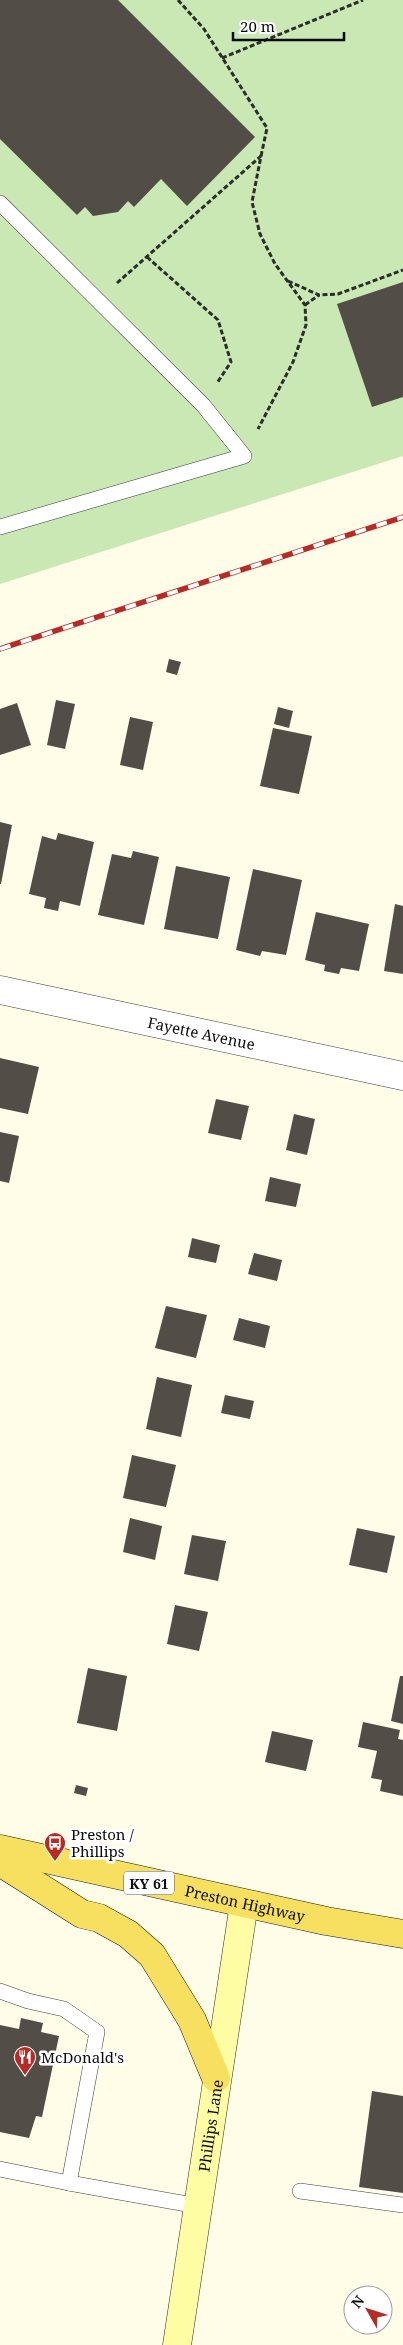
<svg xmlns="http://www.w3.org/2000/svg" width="403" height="2345" font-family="'Noto Serif',serif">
  <rect width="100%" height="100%" fill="#fffce8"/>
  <path fill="#c9e8b3" d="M 0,0 L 403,0 L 403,456 L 0,584 Z"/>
  <g fill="#534d47">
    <path d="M 0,0 L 118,0 L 255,137 L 187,206 L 161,179 L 134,207 L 128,201 L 118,212 L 93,216 L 85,207 L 77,215 L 0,139 Z"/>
    <path d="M 403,282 L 403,397 L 372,407 L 337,304 Z"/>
    <path d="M 169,659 L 181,662 L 177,675 L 166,672 Z"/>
    <path d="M 56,700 L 75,704 L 65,749 L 47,745 Z"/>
    <path d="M 17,703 L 31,745 L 0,755 L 0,709 Z"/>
    <path d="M 278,707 L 293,711 L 289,728 L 274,724 Z"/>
    <path d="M 130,717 L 153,722 L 143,770 L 120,765 Z"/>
    <path d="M 273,728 L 312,736 L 299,794 L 260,786 Z"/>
    <path d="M 0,822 L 12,825 L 1,884 L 0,884 Z"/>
    <path d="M 58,833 L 94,842 L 80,906 L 60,901 L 58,911 L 44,908 L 46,898 L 29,894 L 42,836 L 56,840 Z"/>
    <path d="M 133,851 L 159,857 L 144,925 L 98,915 L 112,854 L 131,858 Z"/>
    <path d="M 176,866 L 230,877 L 218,939 L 164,929 Z"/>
    <path d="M 253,869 L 302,880 L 286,955 L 262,951 L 260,956 L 236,950 Z"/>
    <path d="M 395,904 L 403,906 L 403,974 L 384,971 Z"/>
    <path d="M 316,912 L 369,924 L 359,971 L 341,968 L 339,974 L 324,971 L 325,965 L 305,960 Z"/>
    <path d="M 0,1058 L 39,1067 L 28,1114 L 0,1108 Z"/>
    <path d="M 216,1099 L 249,1106 L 241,1140 L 208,1133 Z"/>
    <path d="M 294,1114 L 315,1119 L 307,1155 L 286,1150 Z"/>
    <path d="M 0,1132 L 19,1136 L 9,1183 L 0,1181 Z"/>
    <path d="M 270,1177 L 301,1184 L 296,1207 L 265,1201 Z"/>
    <path d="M 192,1238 L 220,1245 L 216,1263 L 188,1257 Z"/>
    <path d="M 254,1253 L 282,1260 L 277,1281 L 248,1274 Z"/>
    <path d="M 166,1306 L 207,1315 L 196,1358 L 155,1348 Z"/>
    <path d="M 239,1318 L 270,1326 L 265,1348 L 233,1340 Z"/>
    <path d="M 157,1377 L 192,1385 L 181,1437 L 146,1429 Z"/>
    <path d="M 225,1395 L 254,1401 L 250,1419 L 221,1413 Z"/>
    <path d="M 132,1455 L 176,1465 L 166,1507 L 123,1498 Z"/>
    <path d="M 130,1518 L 162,1526 L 155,1560 L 123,1552 Z"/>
    <path d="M 357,1528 L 395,1536 L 387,1573 L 349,1565 Z"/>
    <path d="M 192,1535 L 226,1541 L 218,1581 L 184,1574 Z"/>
    <path d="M 175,1605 L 208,1612 L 199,1651 L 167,1644 Z"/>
    <path d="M 88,1668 L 127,1676 L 117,1731 L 77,1723 Z"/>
    <path d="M 400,1676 L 403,1676 L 403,1724 L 391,1721 Z"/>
    <path d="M 363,1722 L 400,1730 L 398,1739 L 403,1740 L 403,1796 L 380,1791 L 382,1780 L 371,1778 L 377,1751 L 358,1747 Z"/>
    <path d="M 272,1731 L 313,1740 L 306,1771 L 265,1762 Z"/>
    <path d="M 76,1785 L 88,1788 L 86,1796 L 74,1793 Z"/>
    <path d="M 21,2018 L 43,2023 L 41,2032 L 59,2036 L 42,2117 L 36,2116 L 29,2138 L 0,2132 L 0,2025 L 19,2029 Z"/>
    <path d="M 372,2091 L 403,2096 L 403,2193 L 359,2187 Z"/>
  </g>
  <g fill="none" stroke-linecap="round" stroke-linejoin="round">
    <g stroke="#3d3d3d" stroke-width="16">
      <g id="service">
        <path d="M 0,203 L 203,405 L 244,456 L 0,527"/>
        <path d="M 0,1991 L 28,2001 L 64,2009 L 97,2032 L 69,2183 L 0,2169"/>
        <path d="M 69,2183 L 198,2206"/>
        <path d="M 300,2191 L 403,2205"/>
      </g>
    </g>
    <g stroke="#3d3d3d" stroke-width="29">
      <g id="minor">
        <path id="s1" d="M 0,990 L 403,1076"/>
      </g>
    </g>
    <g stroke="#2c2c2c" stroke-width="29">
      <g id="secondary">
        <path id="s2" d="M 177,2345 L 244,1904"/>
      </g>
    </g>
    <g stroke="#1b1b1b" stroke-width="29">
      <g id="primary">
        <path id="s3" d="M 0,1849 L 326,1921 L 403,1934"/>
        <path d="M 0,1862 L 82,1914 L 99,1918 L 128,1934 L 152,1955 L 192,2020 L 216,2078"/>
      </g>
    </g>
    <g stroke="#2c2c2c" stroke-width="3" stroke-dasharray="5 2.5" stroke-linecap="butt">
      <path d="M 178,0 L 204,29 L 267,128 L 261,156"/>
      <path d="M 222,58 L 363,0"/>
      <path d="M 147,257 L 218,320 L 231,362 L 217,383"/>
      <path d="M 288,281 L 319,295 L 338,294 L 403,270"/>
      <path d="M 117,283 L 261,156 L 252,202 L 260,234 L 275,264 L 305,305 L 306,325 L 293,362 L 258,429"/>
      <path d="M 305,305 L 319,295"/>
    </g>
    <use href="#service" stroke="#fff" stroke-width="15"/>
    <use href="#minor" stroke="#fff" stroke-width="28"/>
    <use href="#secondary" stroke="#fefda3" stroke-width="28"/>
    <use href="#primary" stroke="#f7e05f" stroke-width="28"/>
    <g stroke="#b82b25" stroke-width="5.5">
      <path id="rail" d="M 0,649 L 403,517"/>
    </g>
    <use href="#rail" stroke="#fff" stroke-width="4" stroke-dasharray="11" stroke-linecap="butt"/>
  </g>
  <defs>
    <g id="bus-pin" transform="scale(1.125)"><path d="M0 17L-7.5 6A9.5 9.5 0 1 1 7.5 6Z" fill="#b82b25" stroke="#fff"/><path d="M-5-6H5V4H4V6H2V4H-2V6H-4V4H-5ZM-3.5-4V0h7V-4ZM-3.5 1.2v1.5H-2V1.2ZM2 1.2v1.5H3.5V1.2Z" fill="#fff"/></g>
    <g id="restaurant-pin" transform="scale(1.125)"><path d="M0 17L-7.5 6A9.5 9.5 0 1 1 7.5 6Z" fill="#b82b25" stroke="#fff"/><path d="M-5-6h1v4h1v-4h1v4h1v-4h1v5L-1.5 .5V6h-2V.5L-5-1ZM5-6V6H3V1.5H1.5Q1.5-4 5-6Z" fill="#fff"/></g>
  </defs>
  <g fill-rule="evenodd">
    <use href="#bus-pin" x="55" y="1843"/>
    <use href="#restaurant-pin" x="25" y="2057"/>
  </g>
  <g text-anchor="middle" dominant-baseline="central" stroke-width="5" stroke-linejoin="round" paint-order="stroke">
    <rect fill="#fff" stroke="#545454" stroke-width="1" x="124" y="1871.5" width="50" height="23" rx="4"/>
    <g font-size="14" font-weight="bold" fill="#0a0a0a">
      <text x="149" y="1883">KY 61</text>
    </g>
    <g font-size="15" fill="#0a0a0a" stroke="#fff">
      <text stroke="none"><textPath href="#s1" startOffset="206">Fayette Avenue</textPath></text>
      <text stroke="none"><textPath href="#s3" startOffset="251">Preston Highway</textPath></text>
      <text stroke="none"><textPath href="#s2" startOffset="222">Phillips Lane</textPath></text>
    </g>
    <g font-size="15" fill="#0a0a0a" stroke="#fff" text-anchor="start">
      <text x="71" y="1834">Preston /<tspan x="71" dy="17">Phillips</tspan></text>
      <text x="41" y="2057">McDonald's</text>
    </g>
  </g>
  <g transform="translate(368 2310) rotate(309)"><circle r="24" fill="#ffffff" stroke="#9d9d9d"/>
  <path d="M0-4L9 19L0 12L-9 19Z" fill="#b82b25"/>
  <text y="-8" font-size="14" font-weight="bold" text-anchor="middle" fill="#0a0a0a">N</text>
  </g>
  <path d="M233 32v8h111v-8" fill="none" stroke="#0a0a0a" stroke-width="2.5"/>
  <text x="240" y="32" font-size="15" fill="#0a0a0a" stroke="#ffffff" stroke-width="4" paint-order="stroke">20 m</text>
</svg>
